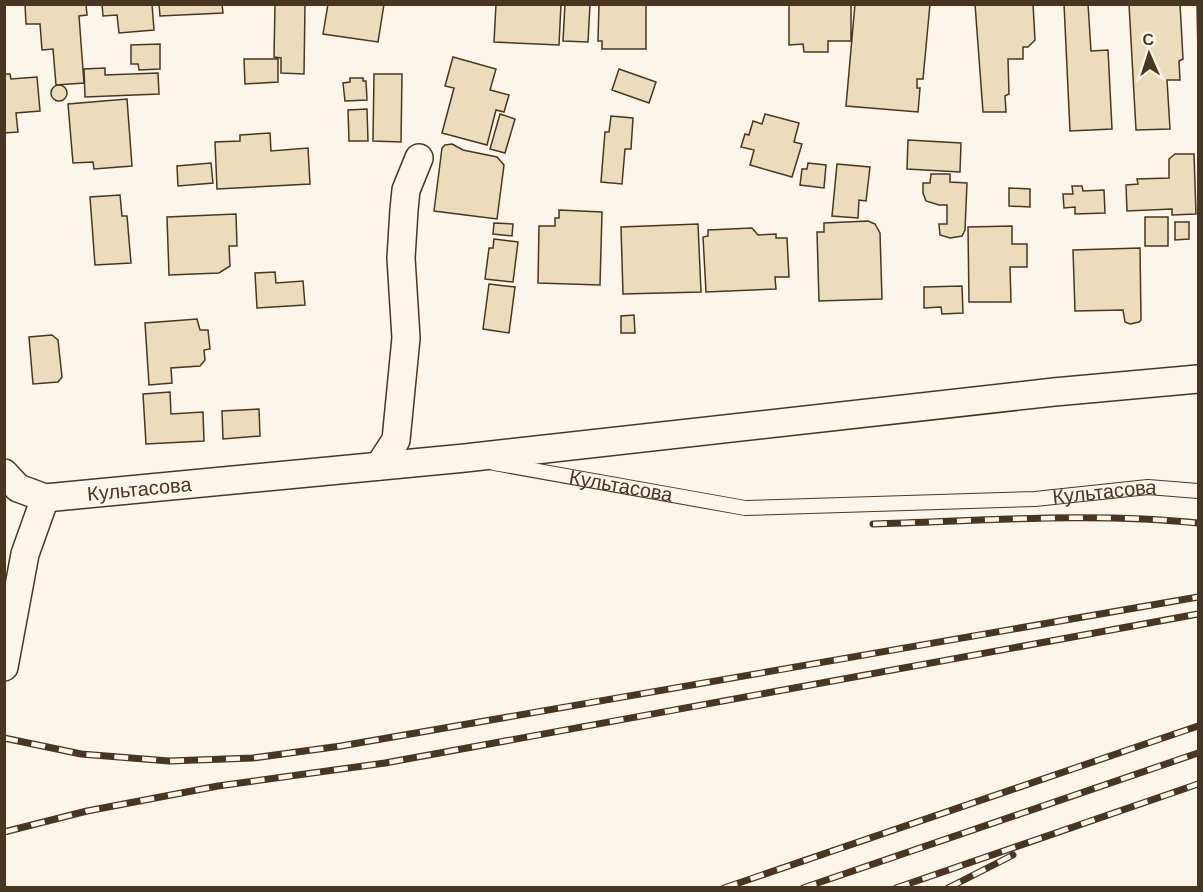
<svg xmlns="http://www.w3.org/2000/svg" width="1203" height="892" font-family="'DM Sans',sans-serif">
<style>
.building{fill:#ecdcbc;stroke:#4a3520;stroke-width:1.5}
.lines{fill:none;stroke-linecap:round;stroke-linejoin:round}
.lane-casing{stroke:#4a3520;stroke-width:16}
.street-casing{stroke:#4a3520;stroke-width:30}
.lane{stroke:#fbf6e9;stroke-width:14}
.street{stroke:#fbf6e9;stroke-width:27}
.rail-casing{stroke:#4a3520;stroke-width:7}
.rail{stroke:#fbf6e9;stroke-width:4.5;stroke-dasharray:14;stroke-linecap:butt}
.labels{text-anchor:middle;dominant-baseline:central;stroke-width:4.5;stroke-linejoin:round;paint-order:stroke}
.street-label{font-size:20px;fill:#4a3520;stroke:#fbf6e9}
</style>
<rect width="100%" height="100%" fill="#fbf6e9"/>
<path class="building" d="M25,4H86L87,15L79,16L84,83L56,85L53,49L42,50L40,24H26Z
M102,4H152L154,30L119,33L117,15L103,16Z
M159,4H222L223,13L160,16Z
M275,4H305L304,74L281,73V58L274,57Z
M328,4H384L378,42L323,34Z
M496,4H561L559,45L494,42Z
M565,4H590L588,42L563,41Z
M599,4H646V49H602V41H598Z
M789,4H851V41H828V52H804L803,44L789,45Z
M855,4H930L923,79H917V88H920L918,112L846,106Z
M975,4H1033L1035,40L1028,47H1023V59H1008L1009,94L1005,96L1006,112H983Z
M1064,4H1088L1091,51L1108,50L1112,129L1070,131Z
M1129,4H1180L1183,59L1179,61L1180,80H1167L1170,129L1136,130Z
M1197,4H1198V58Z
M160,44V69L139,70L138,64H131V45Z
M453,57L496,69L490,90L509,95L504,112L496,110L487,145L442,133L454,88L445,86Z
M244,59H278V82L245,84Z
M105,68V75L158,73L159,94L85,97L84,69Z
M619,69L656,82L649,103L612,90Z
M4,74H10L11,79L37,77L40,111L16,113L18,132L4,133Z
M374,74H402L401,142L373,141Z
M350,78H363V81H366L367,100L345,101L343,83L350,82Z
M51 93a8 8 0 1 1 16 0a8 8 0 1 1-16 0Z
M127,99L132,166L94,169L93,162L73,163L68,104Z
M367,109L368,141H349L348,110Z
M500,114L515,119L505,153L490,149Z
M765,114L799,123L794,142L802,144L792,177L750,165L754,150L741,147L745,134L749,135L753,121L762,124Z
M611,116L633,118L631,149H625L622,184L601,182L605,132H609Z
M270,133L271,151L308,148L310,184L217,189L215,142L240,141V135Z
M908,140L961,143L960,172L907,169Z
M452,144L463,150L497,157L504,165L497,219L434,211L442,148L445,145Z
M1175,154H1194L1196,214L1172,215V209L1127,211L1126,185L1138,184L1137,179L1169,178V159Z
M211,163L213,183L178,186L177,166Z
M808,163L826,165L824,188L800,185L802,169H807Z
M837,164L870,167L866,201L859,200L858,218L832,216Z
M931,174H950V182L967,183L965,230L962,236L950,238L940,235L939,224H947V205H939L926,201L923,193V183H930Z
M1072,186H1082L1083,191L1104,190L1105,213L1075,214V207L1064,208L1063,194H1073Z
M1009,188L1030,189V207L1009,206Z
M120,195L122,216H127L131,263L95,265L90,197Z
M559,210L602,212L600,285L538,283L539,226H555V218H559Z
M236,214L237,246H229L230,266L219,273L169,275L167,217Z
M1145,217H1168V246H1145Z
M868,221L875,224L880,233L882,299L819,301L817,232H824V223Z
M1175,222H1189V239L1175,240Z
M494,223L513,224L512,236L493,234Z
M698,224L701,292L623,294L621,227Z
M1012,226V244H1027V267H1010L1011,302H969L968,227Z
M752,228L758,235L776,234V238H787L789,277H775L776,289L706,292L703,237L708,236V230Z
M494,239L518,242L513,282L485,279L489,248H493Z
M1140,248L1141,320L1139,322L1130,324L1125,322L1123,310L1075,311L1073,250Z
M275,272L276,283L303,281L305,305L257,308L255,273Z
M489,284L515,287L509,333L483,329Z
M962,286L963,313L942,314L941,307L924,308V287Z
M634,315L635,333H621V316Z
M197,319L200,330H208L210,349L204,350L205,360L200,366L171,368L172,383L149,385L145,323Z
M52,335L58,340L62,377L58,382L33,384L29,337Z
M170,392L171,414L203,412L204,441L146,444L143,394Z
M259,409L260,436L223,439L222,411Z"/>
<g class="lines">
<defs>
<g id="lane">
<path id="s1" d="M494,463L745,508L1035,499L1148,487L1198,491"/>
</g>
<g id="street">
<path d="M379,466L396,440L406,338L401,258L404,210L406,190L419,158"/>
<path id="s2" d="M4,473L18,488L45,498L465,458L1054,392L1198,379"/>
<path d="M4,667L25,554L45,498"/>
</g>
</defs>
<use href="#lane" class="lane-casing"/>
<use href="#street" class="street-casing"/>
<use href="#lane" class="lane"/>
<use href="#street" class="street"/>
<defs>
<path id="rail" d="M873,524C981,521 1091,512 1198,523
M4,738L81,754L169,761L253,758L341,746L1198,597
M4,832L87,811L218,786L385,763L1198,614
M724,888L1198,726
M803,888L1198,753
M896,888L1198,784
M948,888L1013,855"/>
</defs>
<use href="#rail" class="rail-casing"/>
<use href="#rail" class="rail"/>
</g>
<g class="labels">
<g class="street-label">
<text stroke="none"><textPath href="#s1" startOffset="129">Культасова</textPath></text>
<text stroke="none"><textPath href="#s2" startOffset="144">Культасова</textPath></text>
<text stroke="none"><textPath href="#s1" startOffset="615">Культасова</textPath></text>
</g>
</g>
<rect width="1203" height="892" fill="none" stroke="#4a3520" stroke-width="12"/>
<g transform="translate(1149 54) rotate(357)" stroke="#fbf6e9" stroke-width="4.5" paint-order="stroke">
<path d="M0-4.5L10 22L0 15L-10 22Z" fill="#4a3520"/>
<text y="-9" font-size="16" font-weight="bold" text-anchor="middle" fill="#4a3520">С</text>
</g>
</svg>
